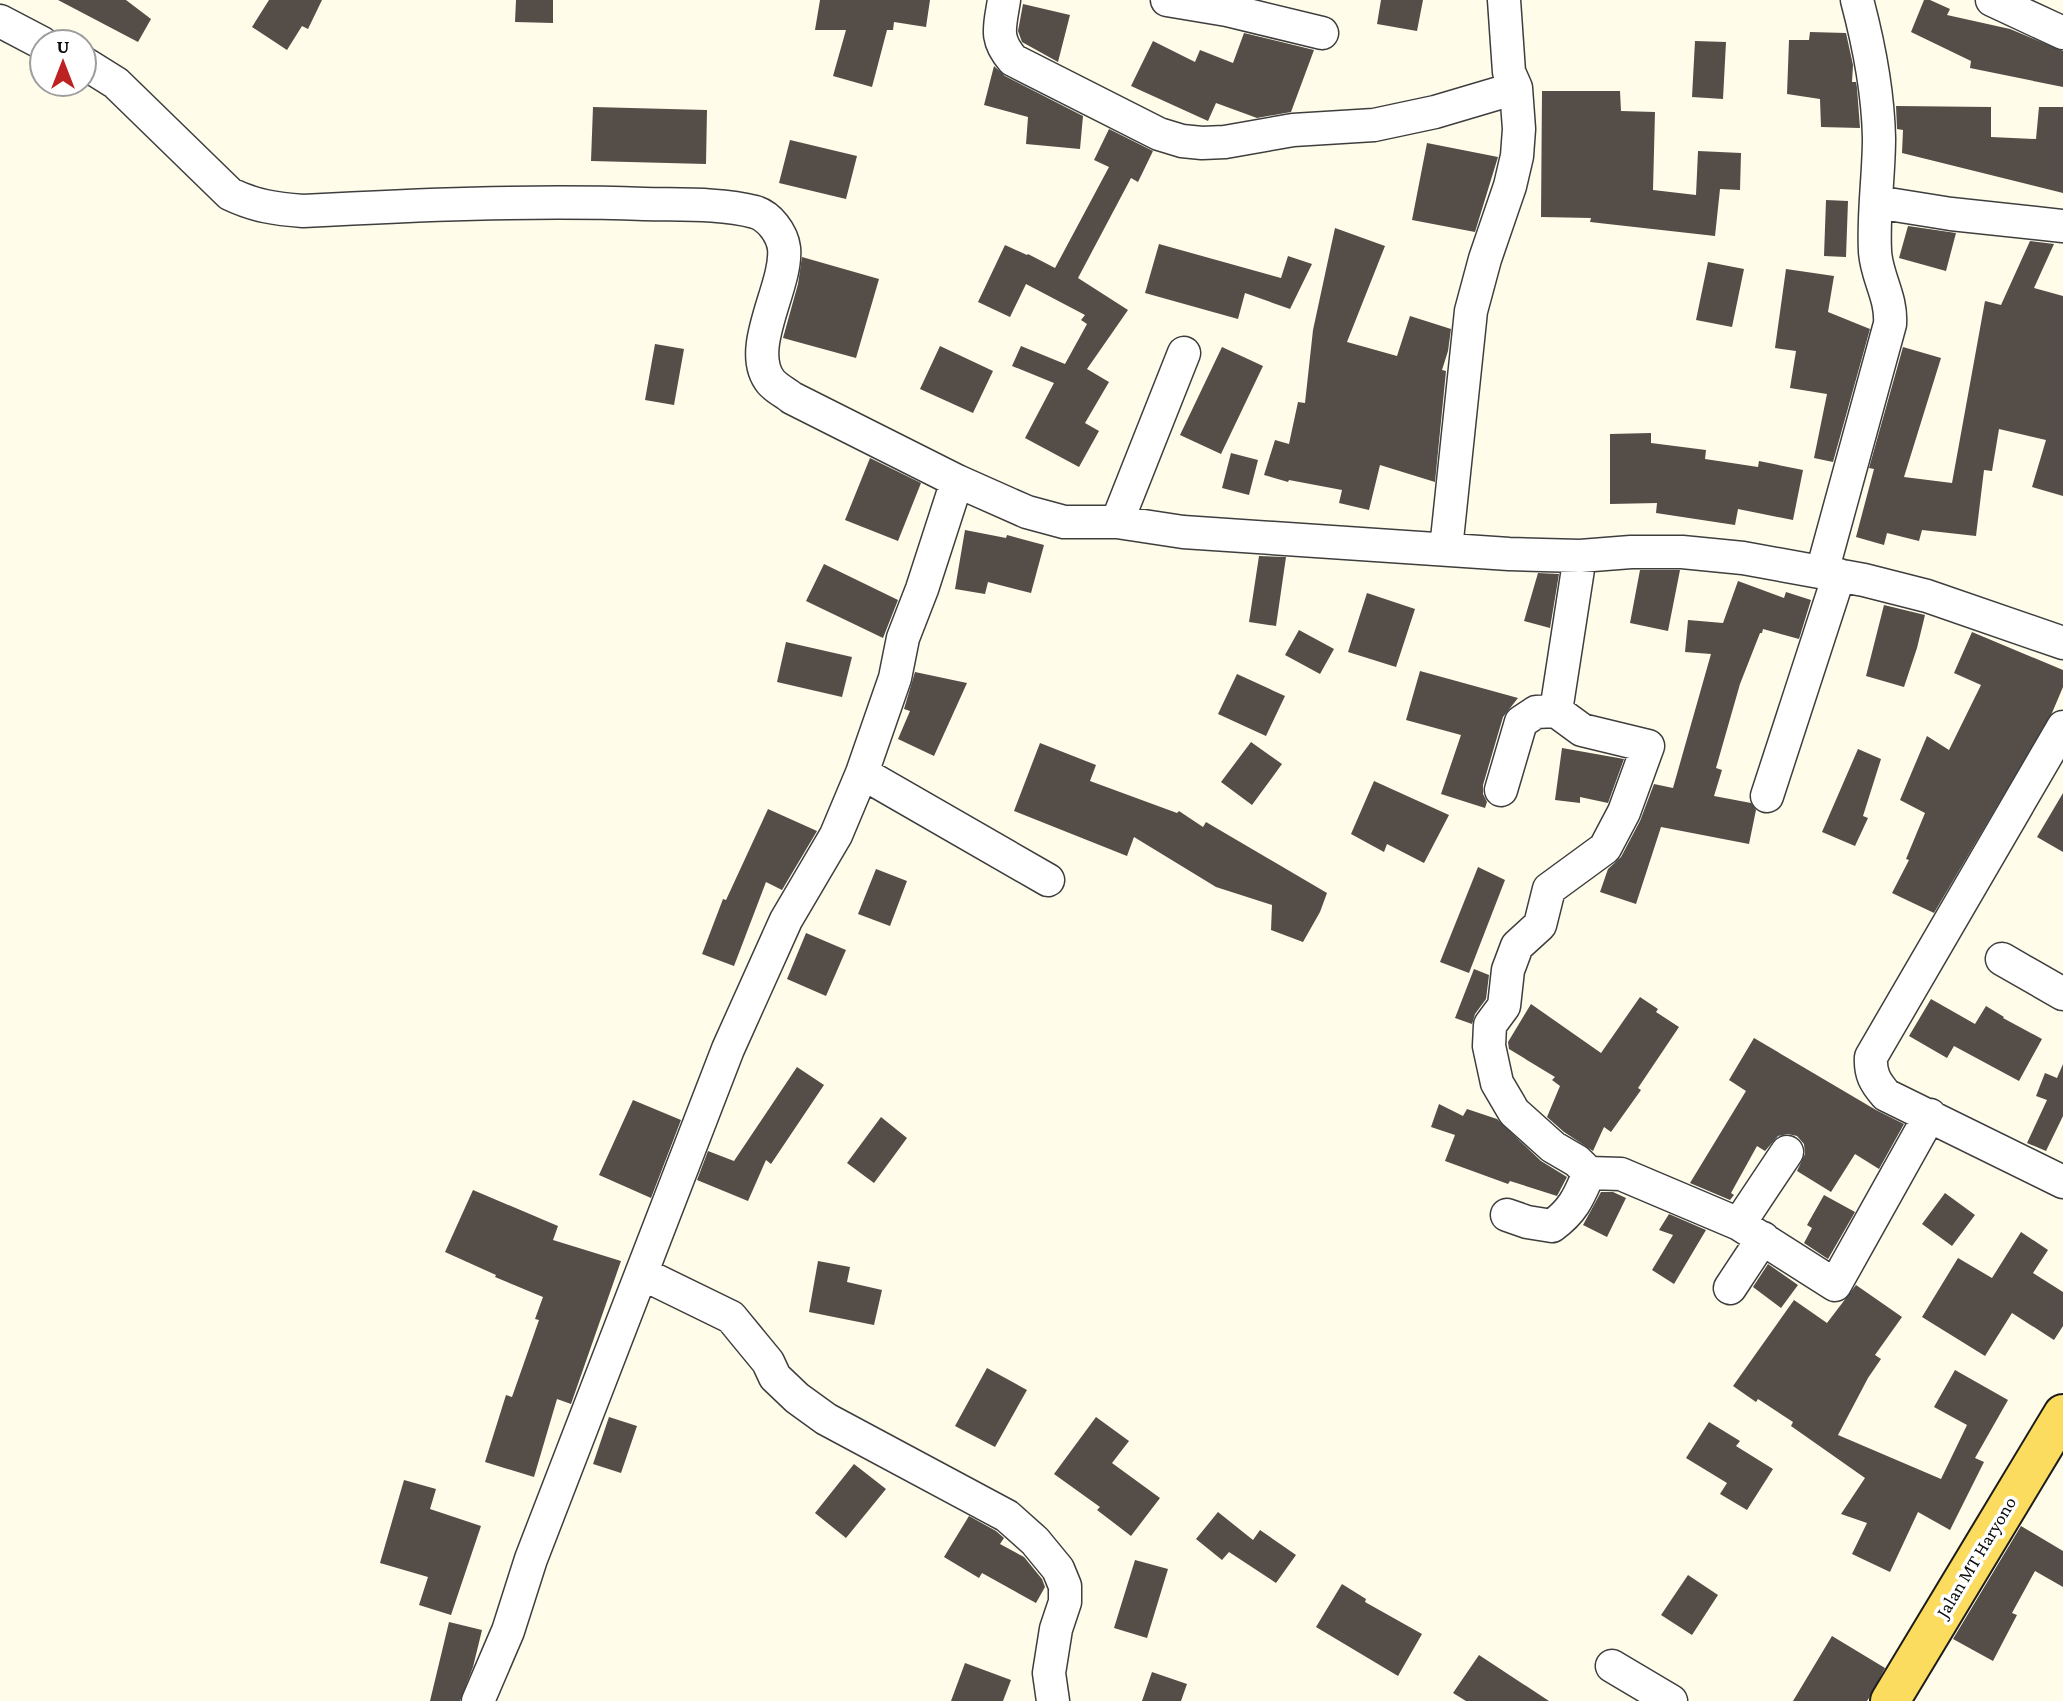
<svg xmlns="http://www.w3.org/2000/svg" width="2063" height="1701" font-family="'Crimson Pro',serif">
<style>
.building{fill:#544d48}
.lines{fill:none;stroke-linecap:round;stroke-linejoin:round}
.minor-casing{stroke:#3e3e3e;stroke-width:35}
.major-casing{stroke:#1c1c1c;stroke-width:42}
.minor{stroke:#fff;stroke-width:32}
.major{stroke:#fbdc5e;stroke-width:38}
.labels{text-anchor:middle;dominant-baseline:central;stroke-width:7;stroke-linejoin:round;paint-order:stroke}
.street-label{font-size:19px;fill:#0b0b0b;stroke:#fff}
</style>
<rect width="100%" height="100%" fill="#fffcea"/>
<path class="building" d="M58,0H126L151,19L138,42Z
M269,0H322L308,29L302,26L287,50L252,27Z
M516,0H553V23L515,22Z
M820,0H930L926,27L894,22L893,30H887L872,87L833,76L846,30H815Z
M1381,0H1423L1417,31L1377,24Z
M1924,0H1930L1950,9L1947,15L2010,29L2063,51V87L1970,68L1971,61L1911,32Z
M1023,4L1070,15L1058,62L1022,42L1018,31Z
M1810,32L1846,33L1853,65L1852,82H1856L1857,88L1860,128L1821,127L1820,99L1787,94L1789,40H1809Z
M1244,33L1314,50L1291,112L1257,118L1216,103L1208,121L1131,86L1153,41L1195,62L1200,50L1233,63Z
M1695,41L1726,42L1723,99L1692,97Z
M994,66L1005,76L1083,116L1080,149L1026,144L1028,117L984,105Z
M1542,91H1620L1621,111L1655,112L1653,190L1696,195L1698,151L1741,153L1740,190L1720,189L1715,236L1590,222L1591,218L1541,217Z
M1896,106L1991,107V137L2036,139L2039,107H2063V193L1902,153L1903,130L1897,129Z
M593,107L707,110L706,164L591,161Z
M1109,129L1153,151L1138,182L1131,178L1078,278L1128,310L1087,369L1109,382L1085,423L1099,431L1079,467L1025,438L1054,383L1012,366L1021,346L1065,364L1087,324L1081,320L1085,315L1026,284L1010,317L978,302L1005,245L1027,255L1028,254L1055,268L1109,167L1094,160Z
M790,140L857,156L846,199L779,183Z
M1427,143L1498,157L1475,232L1412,220Z
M1826,200L1848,201L1846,257L1824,256Z
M1908,226L1956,233L1946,271L1899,258Z
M1335,228L1385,246L1347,342L1397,356L1410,316L1451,329L1448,351L1442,370L1446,371L1435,482L1380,465L1369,510L1339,503L1342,490L1289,480L1288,482L1264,475L1275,440L1289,444L1298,402L1305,403L1313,330Z
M2030,241L2054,244L2034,288L2063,296V496L2032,487L2046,440L1999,429L1992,471L1984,470L1976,536L1922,530L1919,541L1887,533L1884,545L1856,537L1874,469L1869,468L1903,347L1941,358L1904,477L1952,483L1985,301L2001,305Z
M1159,244L1281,278L1288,256L1312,264L1290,309L1245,293L1238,319L1145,293Z
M802,257L879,279L856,358L783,338L798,284Z
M1708,262L1744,269L1732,327L1696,320Z
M1786,269L1834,276L1828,312L1870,329L1833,462L1814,458L1827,394L1790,388L1796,351L1775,348Z
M655,344L684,349L674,405L645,400Z
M940,346L993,371L973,413L920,389Z
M1222,347L1263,366L1221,454L1180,435Z
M1651,433V443L1706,450L1705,459L1758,467L1759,461L1803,470L1793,520L1738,509L1735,525L1656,513L1657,503L1610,504V434Z
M1231,453L1258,460L1249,495L1222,488Z
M870,458L921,483L898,541L845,520Z
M965,530L1006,538L1007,535L1044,545L1031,593L988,582L985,594L955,589Z
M1259,556L1286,557L1276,626L1249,622Z
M824,564L898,600L883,638L806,601Z
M1640,570H1680L1668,631L1630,623Z
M1538,573L1559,574L1550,628L1524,621Z
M1738,581L1784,598L1786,592L1811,600L1799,639L1763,629L1762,633H1760L1740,684L1716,768L1722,770L1714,796L1751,803L1756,810L1749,844L1661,827L1636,904L1600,892L1608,869L1621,857L1640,821L1654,784L1673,788L1711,654L1685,652L1688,620L1723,623Z
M1367,593L1415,609L1396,667L1348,652Z
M1884,605L1925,615L1917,648L1904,687L1866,676Z
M1299,630L1334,649L1320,674L1285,655Z
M1972,632L2063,670V687L2052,713L1934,913L1892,893L1909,860L1906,859L1925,813L1900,800L1927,736L1949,750L1981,685L1954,673Z
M786,642L852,657L842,697L777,682Z
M1420,671L1518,698L1503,717L1483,785V794L1487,802L1485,808L1441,794L1461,735L1406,720Z
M915,672L967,683L934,756L898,739L910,711L904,709Z
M1237,674L1285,696L1266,736L1218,714Z
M1251,742L1282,764L1252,805L1221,782Z
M1040,743L1096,765L1090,781L1177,813L1179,811L1203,827L1206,822L1327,893L1320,912L1303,942L1271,930L1272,905L1216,887L1134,837L1127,856L1014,811Z
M1562,748L1624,759L1608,803L1580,797V803L1555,800Z
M1858,749L1881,759L1863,816L1868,818L1855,846L1822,832Z
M1374,781L1449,815L1424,863L1387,844L1384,852L1351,834Z
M2063,793V852L2037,837Z
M768,809L817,831L782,890L766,882L734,966L702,954L723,899L726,900Z
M1478,867L1505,880L1469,973L1440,962Z
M876,869L907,881L890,926L858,914Z
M806,933L846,950L826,996L787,979Z
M1474,969L1489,975L1486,999L1475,1014L1472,1024L1455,1018Z
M1640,997L1658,1009L1656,1012L1679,1027L1638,1088L1641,1090L1611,1132L1604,1127L1593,1151L1564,1132L1547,1117L1560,1086L1552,1080L1555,1077L1509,1049L1508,1042L1531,1004L1601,1053Z
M1931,999L1975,1024L1986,1006L2004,1017L2003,1018L2042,1039L2019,1081L1954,1046L1947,1058L1909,1036Z
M1754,1038L1876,1110L1904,1124L1879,1169L1855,1154L1831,1192L1797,1171L1805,1154L1804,1144L1797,1136L1788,1134L1778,1136L1765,1151L1757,1146L1731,1193L1734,1195L1730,1200L1690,1183L1746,1091L1729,1080Z
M2063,1064V1116L2046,1151L2027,1143L2047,1100L2036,1096L2045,1073L2057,1078Z
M797,1067L824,1085L771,1164L766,1160L748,1201L697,1180L708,1151L734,1161Z
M633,1100L681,1120L651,1198L599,1175Z
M1439,1104L1463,1116L1467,1109L1497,1119L1541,1161L1567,1177L1557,1196L1510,1181L1508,1184L1445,1161L1455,1135L1431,1127Z
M881,1117L907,1138L874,1183L847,1163Z
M473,1190L558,1226L553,1240L621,1261L571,1404L557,1399L534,1477L485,1462L506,1395L512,1397L539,1320L535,1319L543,1297L495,1277L496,1275L445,1252Z
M1601,1192H1613L1626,1198L1607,1237L1583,1225Z
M1945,1193L1975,1215L1952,1246L1922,1224Z
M1824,1195L1855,1212L1828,1259L1804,1243L1812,1228L1807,1225Z
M1669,1214L1706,1230L1674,1284L1652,1270L1673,1235L1659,1230Z
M2021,1232L2048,1250L2033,1273L2063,1292V1326L2054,1340L2012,1313L1985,1356L1922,1317L1958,1258L1992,1278Z
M818,1261L850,1267L847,1282L882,1290L874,1325L809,1312Z
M1768,1264L1798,1285L1781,1308L1753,1287Z
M1856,1285L1902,1317L1875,1355L1881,1359L1868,1378L1838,1435L1941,1479L1967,1425L1934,1407L1955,1370L2008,1400L1975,1458L1984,1462L1950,1530L1918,1512L1890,1572L1852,1554L1867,1523L1841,1514L1865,1478L1791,1426L1793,1422L1758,1399L1756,1402L1733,1386L1794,1300L1827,1323Z
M987,1368L1027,1390L995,1447L955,1426Z
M609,1417L637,1426L621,1473L593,1464Z
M1096,1417L1129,1441L1112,1463L1160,1498L1131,1536L1097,1510L1100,1507L1054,1474Z
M1709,1422L1740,1441L1736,1446L1773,1469L1747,1510L1720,1494L1727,1483L1686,1458Z
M854,1464L886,1489L846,1538L815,1513Z
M404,1480L436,1489L430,1509L481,1526L451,1615L419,1605L428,1577L380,1563Z
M1218,1512L1253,1540L1260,1530L1296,1555L1276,1583L1229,1552L1222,1560L1196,1539Z
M969,1516L996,1531L1004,1538L1000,1544L1024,1557L1042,1579L1045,1587L1036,1603L982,1573L979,1578L944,1557Z
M2021,1526L2063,1551V1587L2035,1571L2012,1613L2017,1615L1993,1661L1953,1639Z
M1135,1560L1168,1569L1147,1638L1114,1628Z
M1688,1575L1718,1595L1692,1635L1661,1615Z
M1342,1584L1366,1599L1365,1602L1422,1634L1398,1676L1316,1627Z
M449,1622L482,1630L473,1667L460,1701H430Z
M1832,1636L1885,1668L1869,1698L1867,1701H1793Z
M1479,1655L1549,1701H1466L1453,1693Z
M965,1663L1011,1680L1003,1701H951Z
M1152,1672L1187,1684L1181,1701H1142Z"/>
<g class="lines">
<defs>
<path id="minor" d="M1004,0C1000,27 994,38 1013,60L1159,134L1182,141L1202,143L1225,142L1293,130L1374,125L1435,112L1516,88
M1167,0L1227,10L1322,33
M1992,0L2063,33
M0,21L42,43
M84,63L116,83L230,194C255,206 276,209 303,211C416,205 530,200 644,204C679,205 720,203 755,212C769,216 782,233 784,248C788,286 744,349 771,382C776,388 786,393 792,398L957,481L1027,512L1064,522H1117L1183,532L1509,554L1580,556L1631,552H1682L1743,558L1864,580L1927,596L2063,643
M1876,202L1951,214L2063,226
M1117,522L1184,353
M1446,549L1471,311L1485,259L1510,186L1517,156L1519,129L1516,88L1509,72L1504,0
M1822,572L1890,324C1892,297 1876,276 1875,251C1873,213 1879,175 1879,138C1878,91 1869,45 1857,0
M2063,727L1871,1057C1870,1074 1875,1082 1886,1095L2063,1182
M862,773L1048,880
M1501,790L1521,722L1536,712L1556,711L1580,556
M1767,796L1839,575
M2002,959L2063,994
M1589,1173L1621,1174L1739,1224L1835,1285L1930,1115
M1507,1215L1527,1222L1552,1226C1574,1210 1579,1196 1589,1173L1577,1161L1553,1147L1514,1112L1497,1083L1489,1046L1490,1025L1504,1006L1508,970L1517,946L1540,925L1549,889L1605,848L1624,812L1648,746L1582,730L1556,711
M1739,1224L1787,1152
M643,1274L731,1317L768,1362L775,1377L797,1398L826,1419L1007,1516L1035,1541L1058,1569L1065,1586V1602L1056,1629L1049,1673L1053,1701
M1730,1288L1763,1238
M1612,1666L1671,1701
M478,1701L508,1631L531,1559L728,1049L786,920L836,835L862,773L895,678L903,638L922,589L957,481"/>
<path id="major" d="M1890,1701L2063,1414"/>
</defs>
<use href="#minor" class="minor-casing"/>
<use href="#major" class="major-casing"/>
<use href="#minor" class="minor"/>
<use href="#major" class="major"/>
</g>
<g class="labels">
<g class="street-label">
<text transform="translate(1976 1557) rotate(-59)">Jalan MT Haryono</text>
</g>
</g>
<g transform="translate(63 63)"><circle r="33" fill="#ffffff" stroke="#9d9d9d" stroke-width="2"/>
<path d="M0-5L12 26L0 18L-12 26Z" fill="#bc2222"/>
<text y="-10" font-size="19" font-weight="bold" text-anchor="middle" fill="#0b0b0b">U</text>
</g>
</svg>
